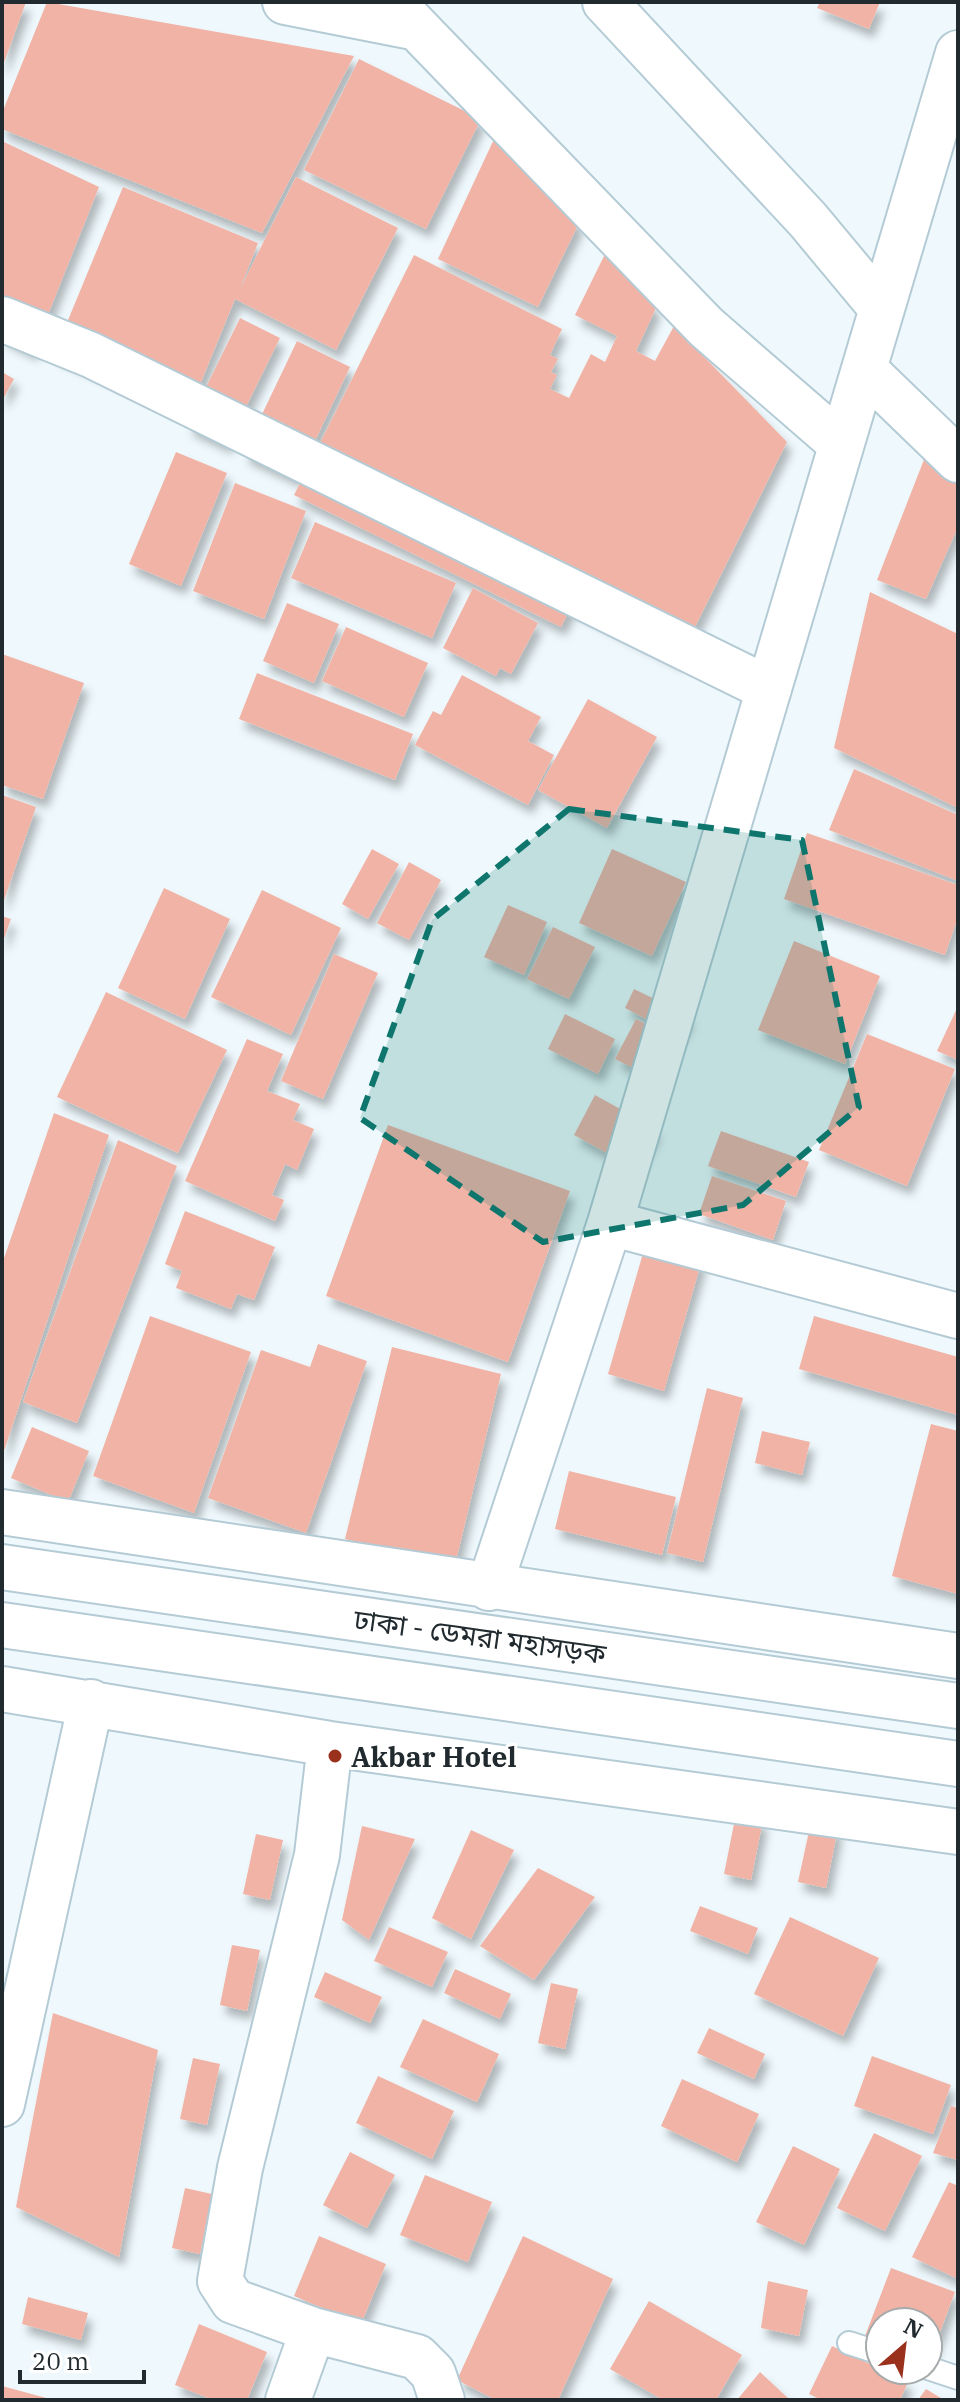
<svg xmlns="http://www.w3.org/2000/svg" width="960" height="2402" font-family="'IBM Plex Serif','Noto Sans Bengali',serif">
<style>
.building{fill:#f1b3a5;filter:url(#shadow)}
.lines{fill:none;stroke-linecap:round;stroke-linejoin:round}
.service-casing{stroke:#b4cbd5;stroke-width:26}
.minor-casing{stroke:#b4cbd5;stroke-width:48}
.primary-casing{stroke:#b4cbd5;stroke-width:48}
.service{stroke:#fff;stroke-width:22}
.minor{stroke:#fff;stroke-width:44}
.primary{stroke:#fff;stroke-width:44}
.marked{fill:#0f766e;fill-opacity:0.2;stroke:#0f766e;stroke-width:6;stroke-dasharray:16 10;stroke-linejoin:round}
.poi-dot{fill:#9a311c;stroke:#fff;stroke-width:3}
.labels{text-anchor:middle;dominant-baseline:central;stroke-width:6;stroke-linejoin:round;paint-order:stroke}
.street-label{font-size:28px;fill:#212a2e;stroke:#fff}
.poi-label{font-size:28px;font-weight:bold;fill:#212a2e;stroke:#fff;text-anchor:start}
</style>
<defs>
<filter id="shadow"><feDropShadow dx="5" dy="9" stdDeviation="4" flood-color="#0004"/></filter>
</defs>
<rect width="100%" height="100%" fill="#eff9fd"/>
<path class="building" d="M2,2H26L2,68Z
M47,2L354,56L262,233L2,129V113Z
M820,2H880L869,29L817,8Z
M359,59L481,119L426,229L304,170Z
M495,137L579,223L538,307L438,259Z
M2,141L99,187L33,352L2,337Z
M296,177L398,228L336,350L235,299L190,409L54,354L123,187L258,243L240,289Z
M605,254L656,308L636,351L655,361L674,326L787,442L678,661L571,607L561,627L294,495L414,255L562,329L550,355L558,359L551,372L557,375L550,389L569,398L591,354L605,362L617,336L575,315Z
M240,318L280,338L227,445L187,426Z
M297,341L350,367L297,479L243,454Z
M2,372L14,379L2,401Z
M176,452L227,473L181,586L129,564Z
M925,457L958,475V527L926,599L877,580Z
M235,483L306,511L264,619L193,591Z
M315,522L456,583L432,638L291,578Z
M473,588L538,623L511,674L500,668L496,676L443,648Z
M870,592L958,634V808L834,748Z
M287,603L339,624L314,683L263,661Z
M346,627L428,663L404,717L322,681Z
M2,654L84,683L43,799L2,785Z
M257,673L413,734L395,780L239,719Z
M462,675L541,717L528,741L554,755L528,805L415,745L433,711L441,715Z
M588,699L657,737L607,828L538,790Z
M854,769L958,815V881L829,830Z
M2,795L36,807L2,906Z
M807,833L958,885V917L945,955L784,899Z
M372,849L399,864L368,919L342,904Z
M612,849L686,882L652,956L579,923Z
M409,862L441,880L409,940L377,923Z
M164,888L230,919L185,1019L118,988Z
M262,890L341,928L291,1035L211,997Z
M508,905L547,922L524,975L484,957Z
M2,916L11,919L2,944Z
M553,927L595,947L569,999L527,979Z
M794,941L880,976L845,1064L758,1030Z
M334,954L378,973L323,1099L281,1081Z
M634,989L689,1016L678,1036L625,1008Z
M106,992L227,1050L178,1153L57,1097Z
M958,1006V1060L937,1051Z
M565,1014L615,1039L598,1074L548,1049Z
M636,1019L665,1034L645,1074L615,1059Z
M867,1034L955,1069L907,1186L819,1150Z
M247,1039L283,1054L267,1091L300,1104L293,1120L314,1129L297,1170L285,1164L272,1195L284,1200L275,1221L185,1181Z
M595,1095L656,1129L634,1168L574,1135Z
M54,1113L109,1135L3,1454L2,1264Z
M388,1125L570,1191L508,1362L326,1296Z
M721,1131L809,1162L796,1197L708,1166Z
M118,1140L177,1166L77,1423L23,1402Z
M712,1176L786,1201L773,1240L699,1214Z
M185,1211L275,1247L254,1300L237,1294L231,1309L176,1288L182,1271L165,1264Z
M646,1243L702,1260L664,1391L608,1374Z
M150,1316L251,1352L194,1513L93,1476Z
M814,1316L958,1357V1415L799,1369Z
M318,1344L367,1361L306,1533L208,1498L261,1350L310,1367Z
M392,1347L501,1374L455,1565L345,1539Z
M707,1388L743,1398L703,1562L667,1553Z
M931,1424L958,1431V1594L892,1576Z
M32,1427L89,1451L68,1502L11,1478Z
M762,1431L810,1442L802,1475L755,1463Z
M569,1471L676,1497L662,1555L555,1529Z
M736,1814L763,1820L751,1880L724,1874Z
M811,1822L838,1828L826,1888L798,1882Z
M362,1826L415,1839L369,1940L342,1920Z
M471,1830L514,1850L471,1939L432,1918Z
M256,1834L283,1840L270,1900L243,1894Z
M538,1868L595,1897L534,1980L480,1946Z
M700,1906L758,1928L748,1954L690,1931Z
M790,1917L879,1958L843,2036L754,1994Z
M389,1927L448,1952L432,1987L374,1961Z
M232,1945L260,1950L247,2011L220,2005Z
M455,1969L511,1994L500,2019L444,1993Z
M325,1972L382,1997L370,2023L314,1997Z
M551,1983L578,1989L565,2049L538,2043Z
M53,2013L158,2050L119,2257L16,2207Z
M423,2019L499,2054L477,2102L400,2067Z
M709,2028L765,2054L754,2079L697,2053Z
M872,2056L951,2085L933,2134L854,2106Z
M193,2058L220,2064L207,2125L180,2119Z
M378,2076L454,2111L432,2159L356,2123Z
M682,2079L759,2114L737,2162L661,2126Z
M951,2106L958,2108V2160L933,2153Z
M874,2133L922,2156L885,2231L837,2208Z
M793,2146L840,2169L804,2245L756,2222Z
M350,2152L395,2175L367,2228L323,2205Z
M425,2175L492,2202L468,2262L400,2235Z
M949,2182L958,2186V2279L912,2257Z
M185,2188L212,2194L200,2254L172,2248Z
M319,2236L386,2264L361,2324L294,2296Z
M523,2236L613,2279L558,2400H496L457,2380Z
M891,2268L955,2292L928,2364V2322H880V2342L865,2336Z
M768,2281L808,2290L799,2336L761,2328Z
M28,2297L88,2313L81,2340L22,2324Z
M649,2301L742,2355L716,2400H663L610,2369Z
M199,2324L267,2352L247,2400H213L175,2385Z
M832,2346L908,2382L900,2400H822L809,2394Z
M760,2372L790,2400H737Z
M2,2386L50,2399L49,2400H2Z
M926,2389L944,2400H918Z"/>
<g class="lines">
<defs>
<path id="service" d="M849,2343L880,2353
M928,2368L958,2378"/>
<path id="minor" d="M285,2L417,28
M392,2L706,327L841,444
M605,2L808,220L882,309
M2,319L91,355L769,689
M864,369L958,460
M610,1223L958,1316
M2,1512L958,1656
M489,1588L610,1223L958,53
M2,1689L330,1744L958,1832
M330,1744L317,1855L240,2168L220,2281L233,2301L313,2330L417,2357L433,2373L442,2400
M2,2104L91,1702
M288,2400L313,2330"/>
<path id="primary" d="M2,1567L958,1706
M2,1625L958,1764"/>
</defs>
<use href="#service" class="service-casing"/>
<use href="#minor" class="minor-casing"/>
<use href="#primary" class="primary-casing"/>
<use href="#service" class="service"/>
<use href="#minor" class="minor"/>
<use href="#primary" class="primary"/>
</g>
<path class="marked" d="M569,809L802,840L859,1107L743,1205L543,1242L360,1118L432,920Z"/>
<circle class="poi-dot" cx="335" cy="1756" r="8"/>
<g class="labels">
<g class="street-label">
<text transform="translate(480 1636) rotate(8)">ঢাকা - ডেমরা মহাসড়ক</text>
</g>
<g class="poi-label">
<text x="351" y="1756">Akbar Hotel</text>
</g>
</g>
<rect width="960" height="2402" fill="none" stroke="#212a2e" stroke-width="8"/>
<g transform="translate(904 2346) rotate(28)"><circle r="38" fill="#ffffff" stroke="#a6aaab" stroke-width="2"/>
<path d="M0-6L14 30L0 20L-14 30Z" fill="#9a311c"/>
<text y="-12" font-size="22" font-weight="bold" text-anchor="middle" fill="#212a2e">N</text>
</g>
<path d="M20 2370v12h124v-12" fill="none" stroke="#212a2e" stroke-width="4"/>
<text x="32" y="2370" font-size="24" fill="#212a2e" stroke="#ffffff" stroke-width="6" paint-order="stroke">20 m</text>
</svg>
